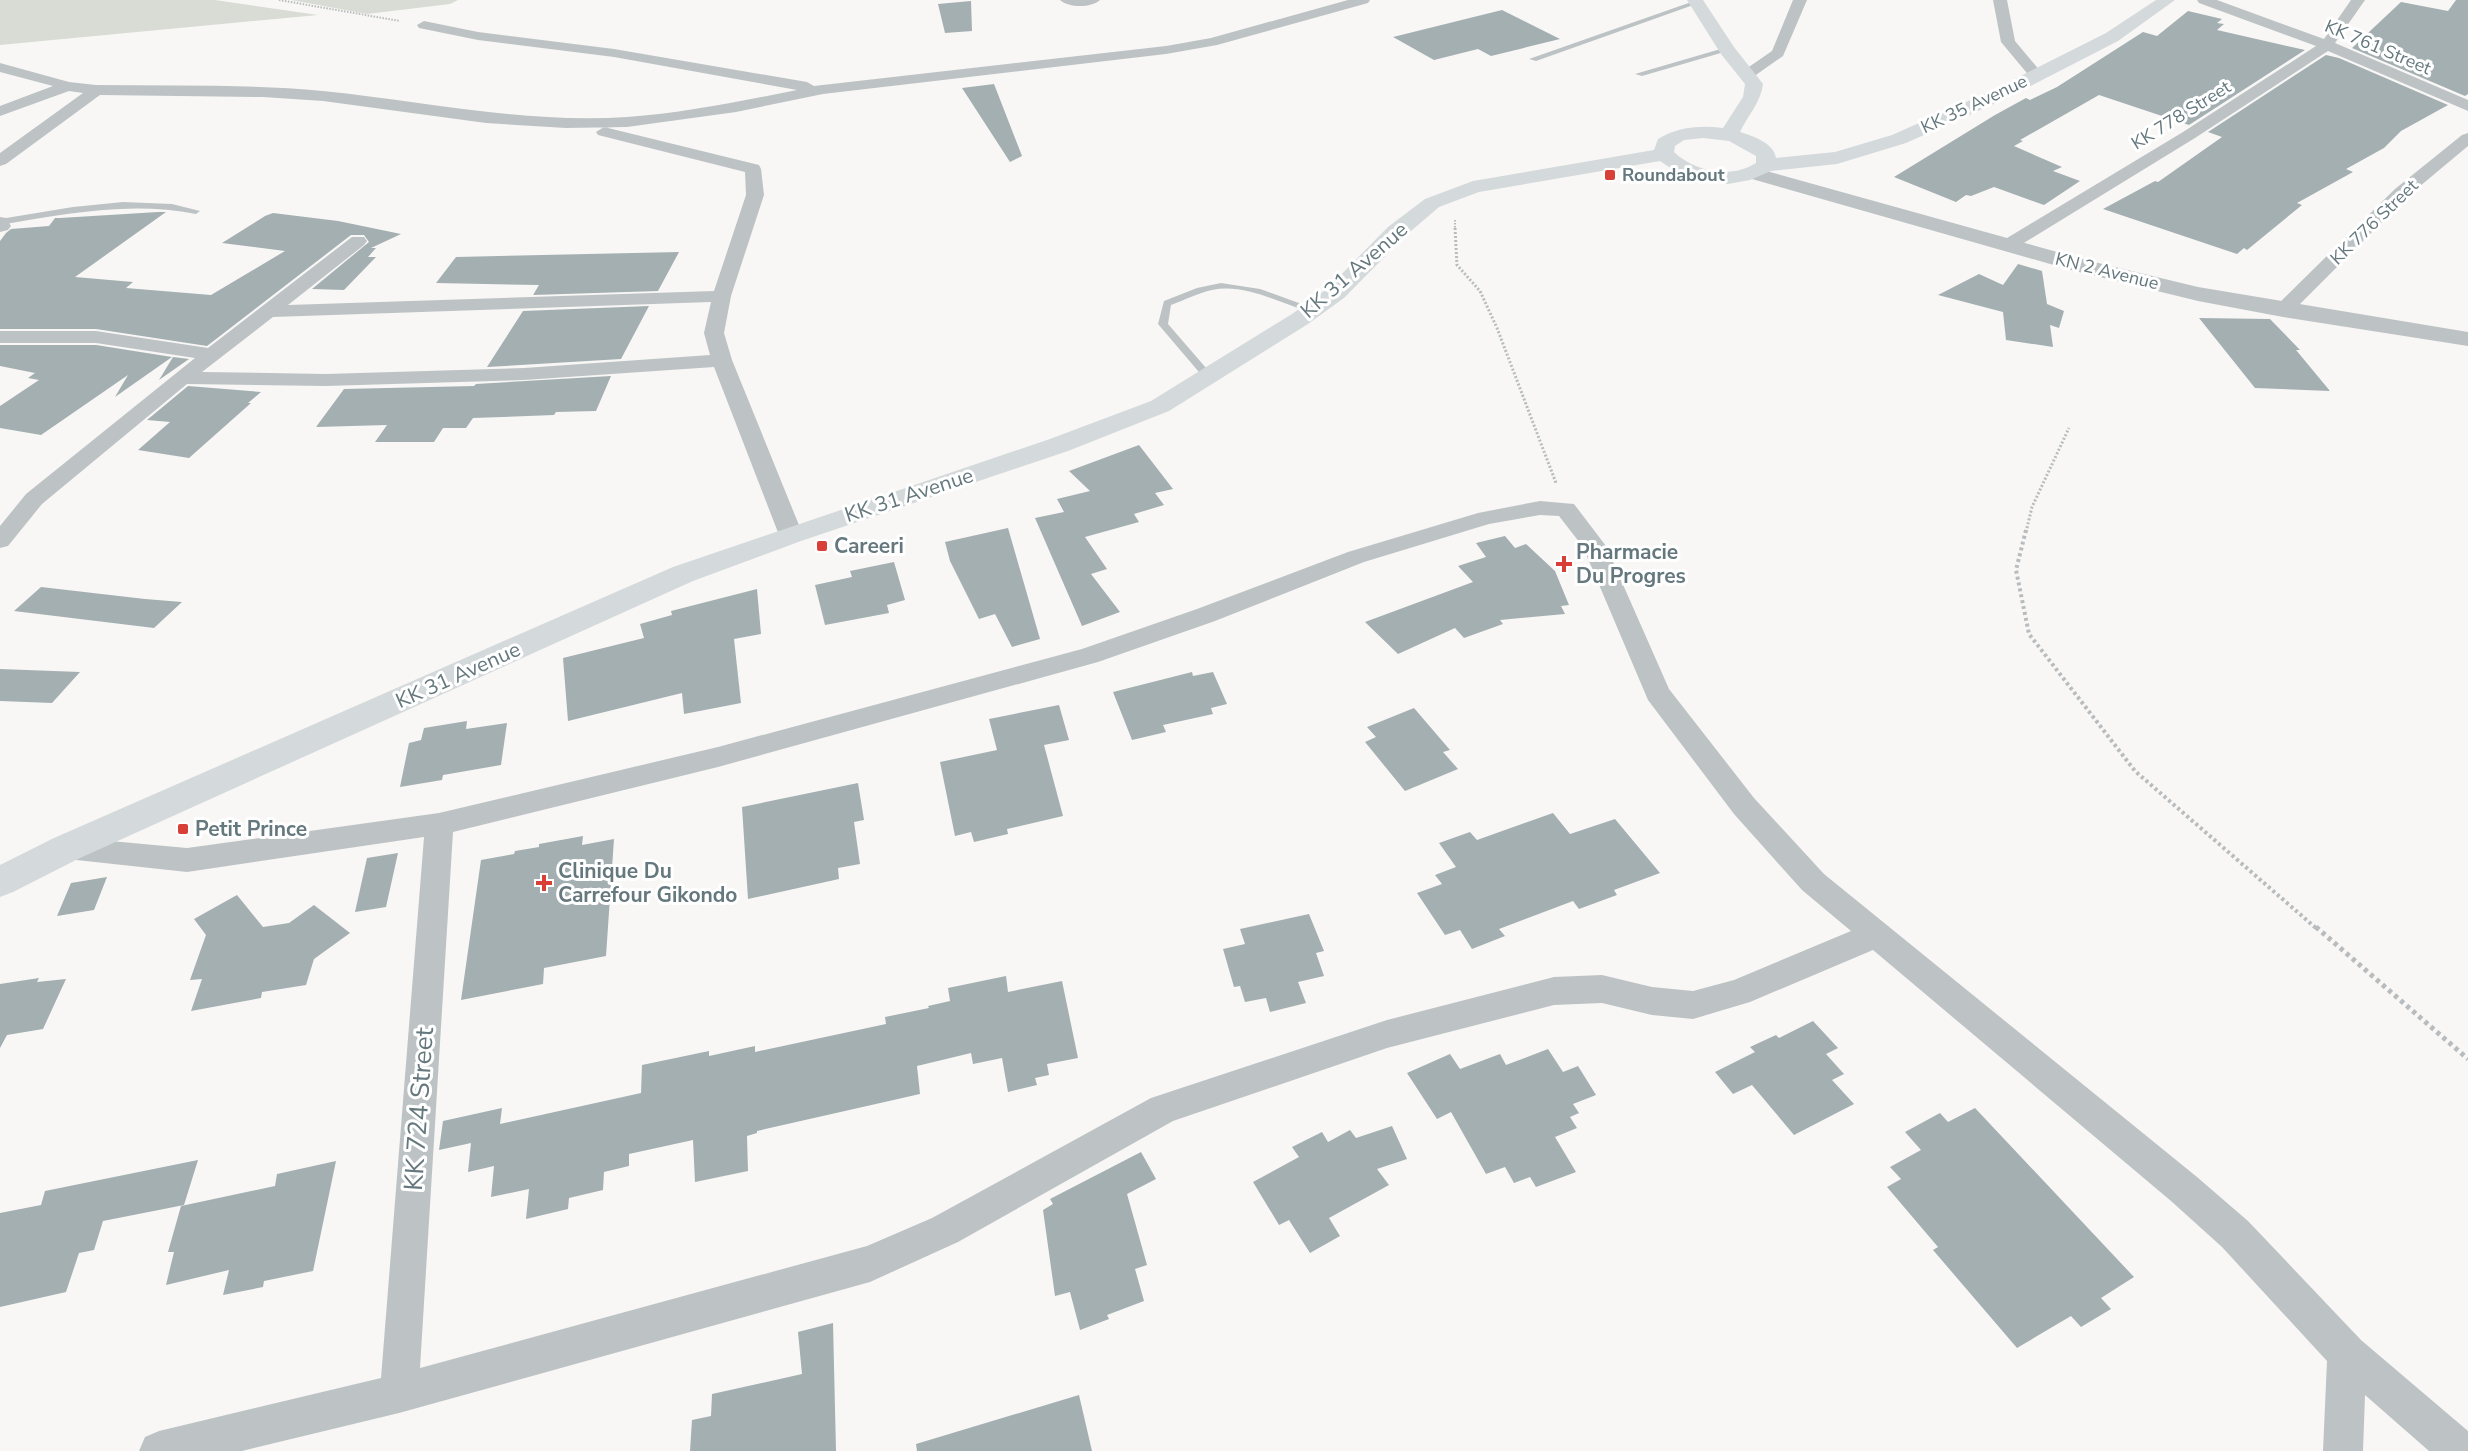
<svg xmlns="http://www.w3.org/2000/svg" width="2468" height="1451" font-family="'Nunito Sans',sans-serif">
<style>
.green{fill:#d9dcd5}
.building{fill:#a4afb2}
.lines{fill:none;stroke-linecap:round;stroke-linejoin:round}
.path-far3{stroke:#b8bcbe;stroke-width:2;stroke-dasharray:1.5 1.5;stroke-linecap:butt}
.path-far2{stroke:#b8bcbe;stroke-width:3;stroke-dasharray:2 2;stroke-linecap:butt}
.path-far1{stroke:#b8bcbe;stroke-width:4;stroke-dasharray:3 3;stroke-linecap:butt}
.path{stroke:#b8bcbe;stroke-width:5;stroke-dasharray:4 4;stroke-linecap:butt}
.service{fill:#bdc3c5;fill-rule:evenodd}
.minor{fill:#bdc3c5;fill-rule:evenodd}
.tertiary{fill:#bdc3c5;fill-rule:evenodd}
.secondary{fill:#d4d9db;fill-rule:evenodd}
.poi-dot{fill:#d73f37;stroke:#fff;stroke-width:2}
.labels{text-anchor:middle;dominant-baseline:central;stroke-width:6;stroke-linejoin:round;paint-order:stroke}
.far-street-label{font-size:18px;fill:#65787e;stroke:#fff}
.far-poi-label{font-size:18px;font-weight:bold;fill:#65787e;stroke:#fff;text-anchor:start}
.street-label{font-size:21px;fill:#65787e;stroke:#fff}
.poi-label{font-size:21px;font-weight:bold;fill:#65787e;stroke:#fff;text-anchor:start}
.near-street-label{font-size:26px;fill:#65787e;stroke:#fff}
</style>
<rect width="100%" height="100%" fill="#f8f7f5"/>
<path class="green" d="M0,0H215L318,15L0,45Z
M291,0H458L450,4L367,14Z"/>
<path class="building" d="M2456,0H2468V94L2465,96L2352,48L2401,2L2448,11Z
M971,1L972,31L945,33L938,4Z
M1502,10L1560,39L1491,56L1478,49L1434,60L1393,37Z
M2188,11L2222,19L2217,23L2224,24L2217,30L2305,50L2189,125L2099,95L2020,140L2023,141L2014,146L2062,167L2053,171L2080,181L2044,205L1994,187L1971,196L1966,195L1956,202L1894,177L1995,115L2026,98L2030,100L2057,87L2143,32L2157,36Z
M2326,55L2339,58L2448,105L2401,131L2384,148L2346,169L2353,172L2297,203L2302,205L2247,250L2244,248L2237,254L2103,209L2155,181L2158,182L2222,137L2208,132Z
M994,84L1022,156L1010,162L962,88Z
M158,212H166L75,277L133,282L126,288L211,295L285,251L222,243L265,216L273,213L338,221L401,234L371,248H376L368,257H376L344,290L312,289L369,242L364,235H351L207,346L96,329H0V241L6,233L11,229L49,226L55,218H60Z
M679,252L658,291L533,295L539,285L436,283L456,257Z
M2018,264L2042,271L2047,304L2064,311L2059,328L2050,325L2053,347L2006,340L2003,312L1938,295L1979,274L2003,285Z
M649,306L621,359L487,367L523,311Z
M2199,318L2270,319L2300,350H2296L2330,391L2255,388Z
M0,345H96L172,357L115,397L128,375L41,435L0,428V406L39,380L28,378L35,373L0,366Z
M173,357L189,359L159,380Z
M611,376L596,411L556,412L554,415L473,418L466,428H443L434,442H375L387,425L316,427L344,389L474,386L476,384Z
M188,386L261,392L248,403H251L189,458L138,450L170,422L147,420Z
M1139,445L1173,489L1155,493L1164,505L1134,514L1139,522L1085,537L1107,569L1091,574L1120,612L1082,626L1035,518L1064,512L1057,499L1090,491L1069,471Z
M1008,528L1040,639L1012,647L995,614L979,619L950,561L945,542Z
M1505,536L1515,548L1526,544L1555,571L1569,605L1561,606L1565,614L1500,620L1503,624L1464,638L1455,628L1398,654L1365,622L1473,582L1458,566L1486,557L1476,543Z
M894,562L905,600L887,605L889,613L825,625L815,585L852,577L850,571Z
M41,587L145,599L182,602L154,628L14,611Z
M757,589L761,634L734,639L741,703L684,714L682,693L568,721L563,658L644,638L640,624L672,615L671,611Z
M0,669L80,672L52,703L0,701Z
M1192,672L1193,676L1213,672L1227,704L1211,708L1213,714L1163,725L1166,732L1132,740L1113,692Z
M1059,705L1069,740L1044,745L1063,816L1007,829L1008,834L974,842L971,832L955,836L940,762L997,750L989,719Z
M1414,708L1450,750L1443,752L1458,769L1405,791L1365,742L1376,737L1367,727Z
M467,721L466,729L507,723L501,765L443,775L442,780L400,787L409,743L421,740L424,728Z
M858,783L864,820L854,822L860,864L838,868L839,879L748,899L742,807Z
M1553,813L1570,834L1615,819L1660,873L1614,890L1617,895L1579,909L1573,901L1499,929L1505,936L1472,949L1460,930L1445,935L1417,893L1442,884L1435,875L1456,867L1439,843L1470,832L1477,840Z
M583,836L582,845L614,839L606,956L544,968L543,984L461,1000L481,860L514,854L515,851L539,847V844Z
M398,853L386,907L355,912L367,858Z
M107,877L94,910L57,916L71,883Z
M237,895L263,927L289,923L314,905L350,933L314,959L306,985L262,992L261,998L191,1011L202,979L190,980L206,935L194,919Z
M1309,914L1324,951L1316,953L1324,976L1298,982L1306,1003L1270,1012L1266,998L1245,1002L1240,986L1234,987L1223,949L1245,944L1240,929Z
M1006,976L1008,992L1062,981L1078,1058L1047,1064L1049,1075L1035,1078L1037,1085L1008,1092L1002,1058L973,1064L971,1053L917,1066L920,1094L757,1131V1133L747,1136L748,1171L695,1182L693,1140L629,1154V1166L604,1172L603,1190L569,1198L568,1209L526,1219L529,1189L491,1197L494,1166L468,1172L471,1143L439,1150L443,1121L502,1108L500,1124L641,1093L642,1065L709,1051V1056L755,1046V1052L886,1024L885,1017L929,1008L928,1006L950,1001L948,988Z
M39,978L37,982L66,979L43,1029L7,1035L0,1048V984Z
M1813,1021L1838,1048L1826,1054L1844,1074L1832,1080L1854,1104L1794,1135L1752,1085L1733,1094L1715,1072L1755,1052L1750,1047L1776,1035L1779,1038Z
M1548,1049L1563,1072L1578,1066L1596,1095L1573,1104L1579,1113L1570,1117L1577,1128L1555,1137L1576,1172L1536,1187L1530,1177L1514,1183L1505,1167L1486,1174L1451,1112L1437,1119L1407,1073L1450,1054L1460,1069L1500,1054L1506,1065Z
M1975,1108L2134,1277L2101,1298L2111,1309L2081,1327L2071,1316L2017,1348L1933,1250L1938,1247L1887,1187L1901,1179L1890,1167L1921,1150L1905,1132L1940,1113L1948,1122Z
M1392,1126L1407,1159L1377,1169L1389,1185L1329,1218L1340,1236L1310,1253L1289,1220L1279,1225L1253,1182L1299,1157L1292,1147L1322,1132L1328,1142L1350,1130L1356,1138Z
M1141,1152L1156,1179L1127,1194L1147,1265L1135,1269L1144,1301L1107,1315L1109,1319L1080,1330L1070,1292L1055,1296L1043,1210L1053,1204L1050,1199Z
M198,1160L184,1205L103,1221L94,1250L79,1253L66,1292L0,1307V1213L41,1205L45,1191Z
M336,1161L313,1271L264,1281L263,1287L223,1295L229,1270L166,1285L174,1252H168L181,1206L275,1186L277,1174Z
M833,1323L836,1451H690L692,1420L711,1416L712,1394L802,1374L798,1332Z
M1079,1395L1092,1451H917L916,1444Z"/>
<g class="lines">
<path class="path-far3" d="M279,0L400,21
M1455,220V230"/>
<path class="path-far2" d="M1455,228L1457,265L1480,291L1497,328L1556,483
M2026,532L2032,507L2069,428"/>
<path class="path-far1" d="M2026,530L2016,570L2029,634L2135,771L2317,929"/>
<path class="path" d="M2316,927L2468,1059"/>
<path class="service" d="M1697,0L1699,3L1536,61L1529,59Z
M1724,48L1731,50L1642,76L1635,74Z
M123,202L172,204L200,211L196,214C130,201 66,214 0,225V219L73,207Z
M1221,283L1260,289L1318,310L1313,313C1281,304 1246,283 1212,290C1198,293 1185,300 1171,305L1168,324L1213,376L1208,379L1204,378L1158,324L1164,301L1197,288Z"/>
<path class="minor" d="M1060,0H1100C1091,8 1069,8 1060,0Z
M1348,0H1370L1368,3L1217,45L1166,54L823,94L736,112L627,127L566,128L486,123L323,101L263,97L100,95L6,164L0,166V153L83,93L69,91L0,116V106L53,86L0,72V63L69,82L96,85C172,86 248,84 323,91C424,101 524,124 627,117C684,113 741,101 797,90L614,57L478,40L419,28L417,25L424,21L478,32L614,49L807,82L814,86L1166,46L1211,38Z
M1793,0H1807L1783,56L1753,77H1743L1741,74L1743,71L1772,51Z
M1993,0H2007L2015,41L2041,72L2043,75L2041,78H2031L2001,42Z
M2197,0H2217L2324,39L2351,0H2365L2335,43L2468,100V111L2328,51L2195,138L2014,249H2002L1999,245L2002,241L2183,132L2316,46L2199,3Z
M604,127L759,165L761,169L764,195L731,296L724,333L732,360L803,535L799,540L791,542L783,540L779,535L714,367L524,380L326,386L187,384L42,504L8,546L0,548V526L26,494L195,358L96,343H0V331H96L208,348L352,237H364L367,241L364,245L288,305L714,291L746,195L745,172L598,135L596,132ZM711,302L704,333L710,355L524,368L326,374L202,372L273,317Z
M2468,133V146L2407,197L2290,314H2276L2273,310L2276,306L2395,189L2462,135Z
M0,217L6,218L11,226L8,230L0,232Z
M1540,501L1574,504L1606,546L1669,689L1754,798L1824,874L2197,1177L2248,1221L2361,1340L2468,1431V1451H2429L2365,1395L2363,1451H2323L2327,1361L2222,1247L2171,1201L1873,950L1750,1002L1693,1019L1652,1015L1602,1003L1554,1005L1387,1048L1173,1121L958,1242L870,1282L399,1413L242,1451H139L145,1437L159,1431L381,1378L424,837L187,872L67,859L57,856L52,848L57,840L67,837L187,848L439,813L718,747L1082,649L1197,609L1348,552L1478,513ZM1540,515L1559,516L1583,547L1648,700L1734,814L1802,890L1851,931L1734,980L1693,991L1652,987L1602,975L1554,977L1387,1020L1151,1098L932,1218L867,1246L420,1368L453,832L718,767L1098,662L1215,621L1364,562L1489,524Z"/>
<path class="tertiary" d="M1752,167L2086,260L2198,287L2468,332V346L2283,317L2198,301L2071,270L1745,177L1742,173L1745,169Z"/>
<path class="secondary" d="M1687,0H1703L1734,47L1763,84C1761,102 1748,115 1740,132C1753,136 1774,143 1776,158L1835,152L1892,135L1993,90L2106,33L2156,0H2175L2118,41L2007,98L1906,143L1837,164L1771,171L1750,180L1728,184L1692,178L1678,173L1660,161L1479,192L1439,207L1404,237L1344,298L1308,324L1169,411L1068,451L801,541L693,581L80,858L13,892L0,897V865L54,838L673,567L1050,439L1151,401L1292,314L1328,288L1388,227L1425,199L1473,181L1654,150L1658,139C1678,127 1699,125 1723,128L1743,97L1745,84L1721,54ZM1703,138L1729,141L1756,156V163C1731,179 1695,172 1674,152L1675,146L1684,140Z"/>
</g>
<g class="poi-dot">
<rect x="1604" y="169" width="12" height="12" rx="3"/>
<rect x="816" y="540" width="12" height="12" rx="3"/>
<path d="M1561 555h6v6h6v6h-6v6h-6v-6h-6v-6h6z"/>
<rect x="177" y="823" width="12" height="12" rx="3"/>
<path d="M541 874h6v6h6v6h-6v6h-6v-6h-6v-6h6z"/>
</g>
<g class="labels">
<g class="far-street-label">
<text transform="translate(2378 47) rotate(23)">KK 761 Street</text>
<text transform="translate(1974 104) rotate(-25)">KK 35 Avenue</text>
<text transform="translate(2181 115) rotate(-32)">KK 778 Street</text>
<text transform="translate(2374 222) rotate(-44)">KK 776 Street</text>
<text transform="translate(2107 271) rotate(14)">KN 2 Avenue</text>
</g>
<g class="far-poi-label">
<text x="1622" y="175">Roundabout</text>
</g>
<g class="street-label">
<text transform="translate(1354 270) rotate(-41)">KK 31 Avenue</text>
<text transform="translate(909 495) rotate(-18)">KK 31 Avenue</text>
<text transform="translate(458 675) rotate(-24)">KK 31 Avenue</text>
</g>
<g class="poi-label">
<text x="834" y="546">Careeri</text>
<text x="1576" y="552">Pharmacie<tspan x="1576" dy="24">Du Progres</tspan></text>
<text x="195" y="829">Petit Prince</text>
<text x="558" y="871">Clinique Du<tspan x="558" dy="24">Carrefour Gikondo</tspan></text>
</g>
<g class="near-street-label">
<text transform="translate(419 1109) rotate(-86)">KK 724 Street</text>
</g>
</g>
</svg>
